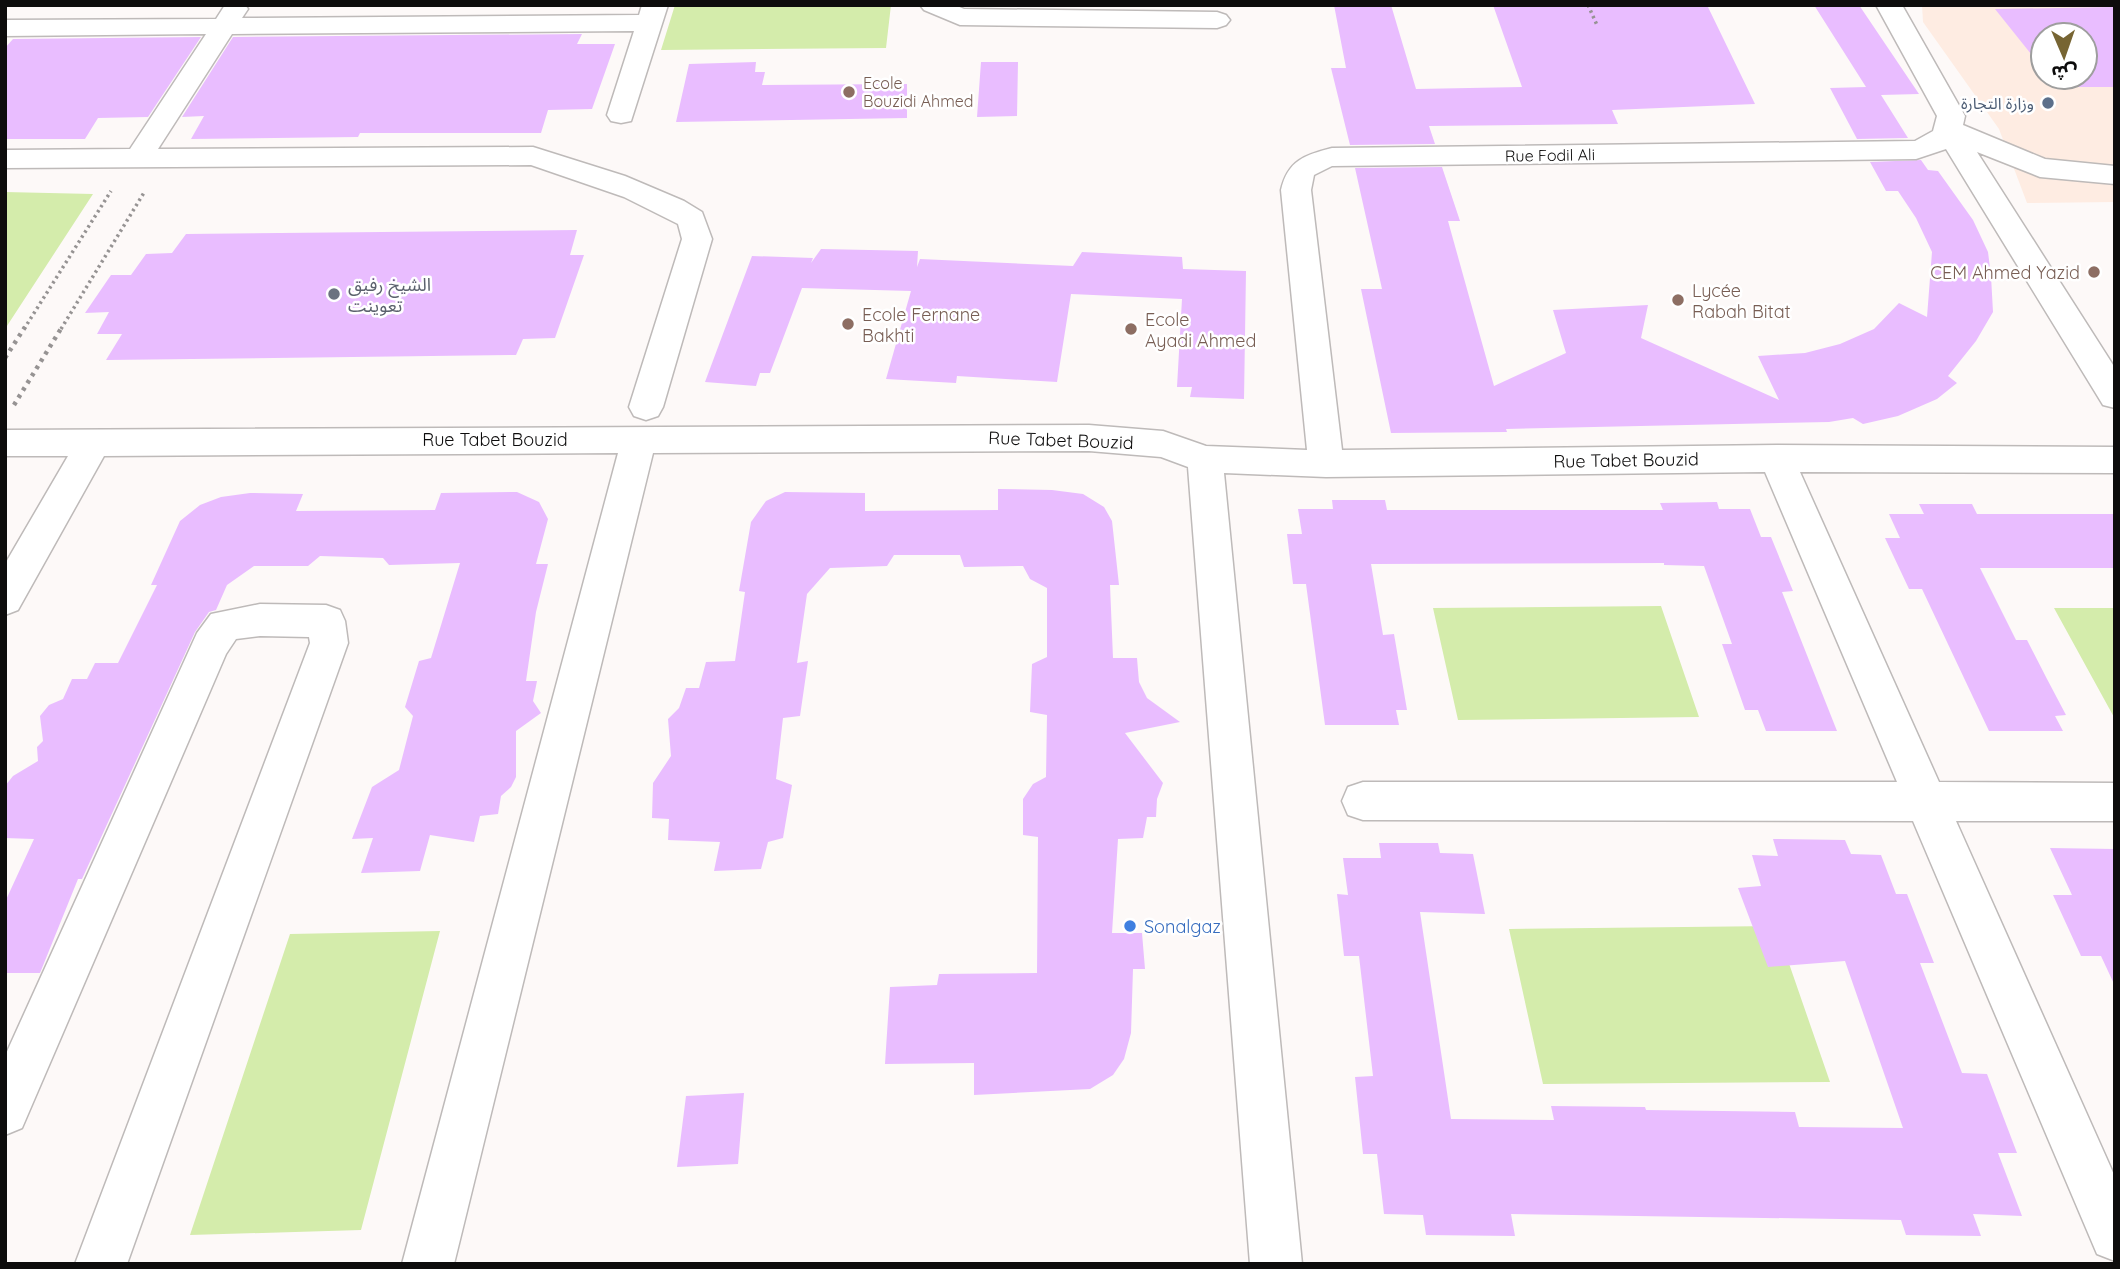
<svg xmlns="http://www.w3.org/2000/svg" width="2120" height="1269" font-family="Quicksand,'Noto Sans Arabic',sans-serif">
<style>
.commercial{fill:#feece2;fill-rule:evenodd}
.green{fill:#d4ecab}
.building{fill:#e9bdff}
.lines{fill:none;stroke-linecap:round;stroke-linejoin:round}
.minor-casing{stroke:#bebab9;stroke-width:3}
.path-far1{stroke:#969393;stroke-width:3.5;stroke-dasharray:2.5 3.5;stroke-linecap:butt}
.path{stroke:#969393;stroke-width:4.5;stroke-dasharray:3.5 5;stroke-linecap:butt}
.minor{fill:#fff;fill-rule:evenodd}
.education-dot{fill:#8d6e63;stroke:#fff;stroke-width:2.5}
.service-dot{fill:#5c6f8a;stroke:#fff;stroke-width:2.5}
.worship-dot{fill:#6b7280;stroke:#fff;stroke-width:2.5}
.shop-dot{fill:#3f7fe0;stroke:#fff;stroke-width:2.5}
.labels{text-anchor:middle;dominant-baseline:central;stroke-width:5;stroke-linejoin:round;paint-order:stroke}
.far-education-label{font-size:16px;fill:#785e54;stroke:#fff;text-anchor:start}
.far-service-label{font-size:16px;fill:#4e5e75;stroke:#fff;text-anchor:end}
.far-street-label{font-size:16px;fill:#0d0c0c;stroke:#fff}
.education-label{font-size:18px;fill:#785e54;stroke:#fff;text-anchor:start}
.worship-label{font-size:18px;fill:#5b616d;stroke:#fff;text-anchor:start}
.street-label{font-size:18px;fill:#0d0c0c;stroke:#fff}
.shop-label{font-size:18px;fill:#366cbe;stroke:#fff;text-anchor:start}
</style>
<rect width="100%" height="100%" fill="#fdf9f8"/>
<path class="commercial" d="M1922,5H2115V202L2027,203L1999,129L1923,22ZM2043,35H2085V77H2043Z"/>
<path class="green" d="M675,5H891L886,48L661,50Z
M5,192L93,194L5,329Z
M1661,606L1699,717L1458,720L1433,608Z
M2054,608H2115V719Z
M1776,926L1830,1082L1543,1084L1509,929Z
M440,931L361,1230L190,1235L290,934Z"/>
<path class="building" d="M1334,5H1391L1416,89L1522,87L1493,5H1707L1755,104L1612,110L1618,124L1429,126L1435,144L1350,145L1331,68H1346Z
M1814,5H1859L1919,94L1881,95L1908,138L1857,139L1830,88L1866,87Z
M2115,7V87H2058L2049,77H2085V35H2043V69L1995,9Z
M582,34L577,44H615L592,109L548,110L541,133H360L358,137L191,139L204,116L182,117L233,37Z
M201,37L148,117L98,118L85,139H5V48L13,39Z
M756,62L755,72H765L762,85L907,84V118L676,122L689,64Z
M981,62H1018L1017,116L977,117Z
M1921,160L1928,170L1938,171L1973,220L1988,252L1991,276L1993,312L1976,341L1948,376L1957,383L1937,399L1898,416L1863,424L1853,418L1829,422L1506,429L1507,432L1391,433L1361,289H1382L1355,168L1442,167L1460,221H1448L1494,386L1566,353L1553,310L1648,305L1641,338L1779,400L1758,356L1805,353L1840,344L1874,329L1899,303L1927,317L1932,252L1916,218L1898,191H1886L1870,162Z
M577,230L570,255H584L555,338L523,339L516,355L106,360L122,334H97L109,312L85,313L111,275H131L146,254L172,253L186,234Z
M821,249L918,251L917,267L920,259L1073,266L1082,252L1182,257L1183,269L1246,271L1244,399L1190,397L1192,387H1177L1182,299L1071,294L1057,382L957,376L956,383L886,379L911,291L802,288L770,373H760L756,386L705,382L752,256L813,258L811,263Z
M998,489L1052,490L1083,494L1104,507L1112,521L1119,585H1110L1113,658H1137L1139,682L1147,698L1180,722L1125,733L1163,783L1157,799L1156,817H1147L1143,838L1118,839L1112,933H1142L1145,969H1133L1131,1033L1124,1059L1113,1075L1090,1089L974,1095V1063L885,1064L890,987L937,985L939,974L1037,973L1038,837L1023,835V799L1033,784L1046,777L1047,715L1030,712L1032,664L1047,657V588L1030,579L1023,566L964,567L960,555H894L887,566L830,568L807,594L797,663L808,661L800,716L783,718L776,779L792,785L783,838L768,842L761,869L714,871L720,842L668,840L669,819L652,818L653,783L671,756L668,719L679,708L686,688H699L706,662L735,661L745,592L739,591L751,522L766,501L785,492L865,493V511L998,510Z
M517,492L539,502L548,519L536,564H548L536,612L526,681H537L533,701L541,713L516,731V777L511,787L501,796L498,814L480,816L474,842L430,835L420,871L361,873L373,838L352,839L372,787L399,770L413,716L405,707L419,661L431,658L460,563L389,565L383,558L320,556L308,566H254L227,585L216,610L209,612L195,632L82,879H78L40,973H5V902L34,839L5,838V786L13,776L38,761L37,747L43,741L40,716L49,705L63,699L72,679H87L95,663H118L157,585H151L180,521L200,505L221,497L250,493L303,494L296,511L435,510L441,493Z
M1332,500H1385L1387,510H1663L1660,503L1717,502L1719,509H1750L1761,537H1771L1793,591L1782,592L1837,731H1766L1758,710H1745L1722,644H1732L1704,566L1664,565V563L1371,564L1383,635L1394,634L1407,710H1396L1399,725H1325L1306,584H1293L1287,534H1302L1298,509H1333Z
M1919,504H1972L1977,514H2115V568H1980L2016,640H2027L2047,679L2066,715L2055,716L2063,731H1989L1922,589H1909L1885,538H1900L1889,514H1924Z
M1773,839L1845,840L1851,854L1881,855L1896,894H1907L1934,963H1920L1962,1073L1987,1074L2017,1153H1998L2022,1216L1973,1214L1981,1236L1906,1235L1901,1220L1511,1214L1515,1236L1426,1235L1423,1215L1384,1214L1377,1154H1363L1355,1077L1373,1076L1359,956H1344L1337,894L1348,895L1343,858H1381L1379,843H1438L1440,853L1473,854L1485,914L1420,912L1451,1119L1554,1120L1551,1106L1645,1107L1646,1110L1795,1112L1799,1127L1903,1128L1845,961L1768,967L1738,888L1761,886L1752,855L1778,856Z
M2050,848L2115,849V986L2101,956H2081L2053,895H2072Z
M744,1093L738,1164L677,1167L686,1096Z"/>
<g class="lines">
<defs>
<path id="minor" d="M225,5H245L248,9L242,18L639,15L642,5H668L631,121L621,123L611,121L607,115L634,31L232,34L158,149L533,147L625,176L684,201L702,212L712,239L663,407L658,416L646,420L634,416L629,407L682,239L678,224L624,197L531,165L5,168V150L130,149L206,34L5,36V20L216,19Z
M920,5H955L964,9L1217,12L1226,15L1230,20L1226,25L1217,28L960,25L924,10Z
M1876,5H1902L1965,116L1963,125L2045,159L2115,166V184L2040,177L1977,152L2115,368V408L2103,405L1946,149L1916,159L1332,166L1314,175L1311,190L1342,450L1777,445L2115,447V473L1800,472L1939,782L2115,783V821H1956L2115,1177V1261L2097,1254L1913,821L1363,820L1348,815L1342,801L1348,787L1363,782H1897L1765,472L1326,477L1224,473L1302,1264H1250L1188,467L1161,457L1089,451L653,453L454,1264H402L618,453L104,456L18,610L5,615V564L68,456H5V430L1089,425L1163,431L1206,446L1307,450L1281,190C1288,160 1305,155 1332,148L1915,141L1933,131L1937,116Z
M260,604L326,605L340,610L345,621L348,643L127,1264H75L310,643L309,637L260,636L236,639L226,654L22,1128L5,1135V1056L197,633L211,614Z"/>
</defs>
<use href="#minor" class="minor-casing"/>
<path class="path-far1" d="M1588,5L1597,25
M24,329L111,191
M61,329L145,191"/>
<path class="path" d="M5,358L25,327
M14,405L62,327"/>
<use href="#minor" class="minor"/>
</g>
<g class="education-dot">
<circle cx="849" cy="92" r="7"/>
<circle cx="2094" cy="272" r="7"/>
<circle cx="1678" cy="300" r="7"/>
<circle cx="848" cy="324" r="7"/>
<circle cx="1131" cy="329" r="7"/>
</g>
<circle class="service-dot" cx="2048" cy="103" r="7"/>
<circle class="worship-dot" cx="334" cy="294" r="7"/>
<circle class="shop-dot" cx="1130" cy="926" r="7"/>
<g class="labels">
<g class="far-education-label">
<text x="863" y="83">Ecole<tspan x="863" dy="18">Bouzidi Ahmed</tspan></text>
</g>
<g class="far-service-label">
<text x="2034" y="103">وزارة التجارة</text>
</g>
<g class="far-street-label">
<text transform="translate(1550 155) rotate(-1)">Rue Fodil Ali</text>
</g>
<g class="education-label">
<text x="2080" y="272" text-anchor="end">CEM Ahmed Yazid</text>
<text x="1692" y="290">Lycée<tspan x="1692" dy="21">Rabah Bitat</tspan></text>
<text x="862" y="314">Ecole Fernane<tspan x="862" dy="21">Bakhti</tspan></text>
<text x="1145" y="319">Ecole<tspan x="1145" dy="21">Ayadi Ahmed</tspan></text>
</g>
<g class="worship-label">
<text x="348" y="284">الشيخ رفيق<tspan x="348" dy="21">تعوينت</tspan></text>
</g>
<g class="street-label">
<text x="495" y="439">Rue Tabet Bouzid</text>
<text transform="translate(1061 440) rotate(2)">Rue Tabet Bouzid</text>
<text transform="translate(1626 460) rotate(-1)">Rue Tabet Bouzid</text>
</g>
<g class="shop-label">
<text x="1144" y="926">Sonalgaz</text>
</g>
</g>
<rect width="2120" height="1269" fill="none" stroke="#0d0c0c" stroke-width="14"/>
<g transform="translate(2064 56) rotate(178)"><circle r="33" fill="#ffffff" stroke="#9e9e9e" stroke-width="2"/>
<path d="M0-5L12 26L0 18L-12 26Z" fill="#776533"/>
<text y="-10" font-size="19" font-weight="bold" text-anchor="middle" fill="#0d0c0c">ش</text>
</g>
</svg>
